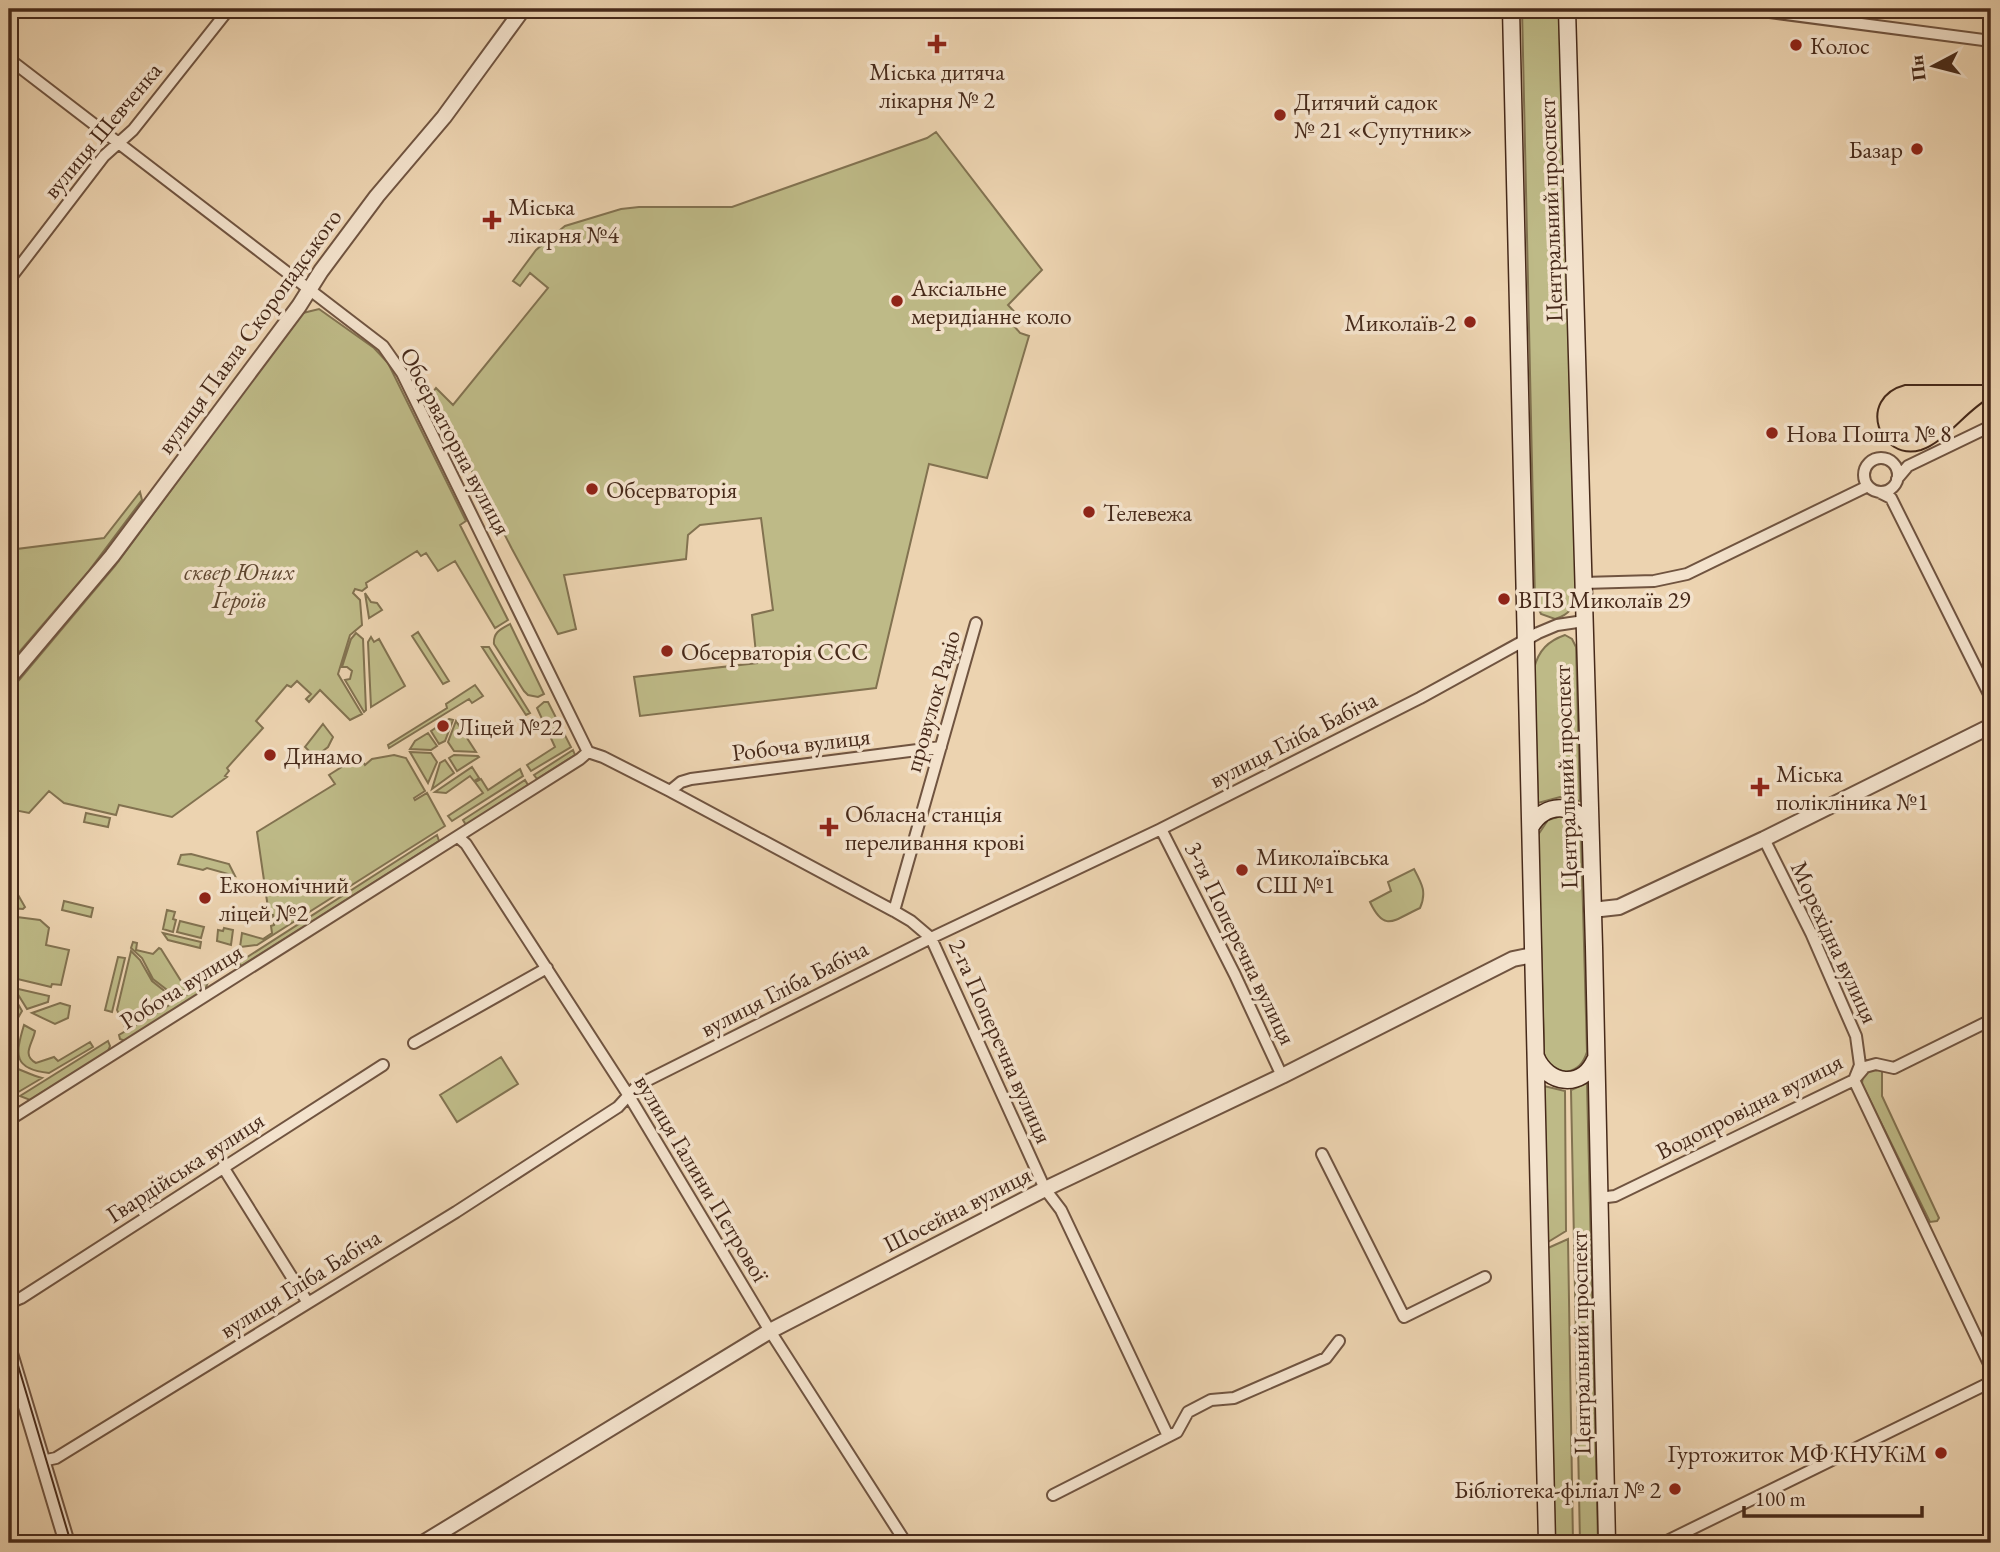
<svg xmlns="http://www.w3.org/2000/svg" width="2000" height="1552" font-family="'EB Garamond',serif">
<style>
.green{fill:#beba87;stroke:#827250;stroke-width:2}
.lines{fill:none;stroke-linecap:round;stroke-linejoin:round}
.minor-casing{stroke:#705440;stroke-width:14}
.tertiary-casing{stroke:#705440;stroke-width:18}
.secondary-casing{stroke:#472a1a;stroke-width:19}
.minor{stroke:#f3e2cc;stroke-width:10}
.tertiary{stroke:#f3e2cc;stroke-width:14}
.secondary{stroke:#f3e2cc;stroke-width:16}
.tram{stroke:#472a1a;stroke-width:2}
.poi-dot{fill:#8f2418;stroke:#f3e2cc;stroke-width:2.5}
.labels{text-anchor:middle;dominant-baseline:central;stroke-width:7;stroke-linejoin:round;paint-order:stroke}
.poi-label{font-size:24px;fill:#472a1a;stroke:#f3e2cc;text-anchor:start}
.street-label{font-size:24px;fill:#472a1a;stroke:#f3e2cc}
.park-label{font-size:24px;font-style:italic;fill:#5f4730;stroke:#f3e2cc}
</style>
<rect width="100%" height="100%" fill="#ecd3b0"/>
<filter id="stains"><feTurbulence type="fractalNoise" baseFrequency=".00286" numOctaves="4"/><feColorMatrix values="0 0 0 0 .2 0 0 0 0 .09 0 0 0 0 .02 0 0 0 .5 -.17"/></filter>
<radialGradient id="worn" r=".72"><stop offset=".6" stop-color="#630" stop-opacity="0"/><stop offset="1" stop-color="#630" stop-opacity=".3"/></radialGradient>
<path class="green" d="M1522,9H1559V12L1576,592C1575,607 1569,615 1555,619L1541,614L1535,601Z
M936,132L1042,270L1008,305L1020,318L1014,326L1020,333L1029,336L987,478L929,464L876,688L640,716L634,677L757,663L752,615L773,610L761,518L700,525L688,535L686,559L564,575L576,629L558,634L512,549L432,393L436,388L453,405L548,288L530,273L520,286L513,281L536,250L565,226L621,209L639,207H732L927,138Z
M319,309L374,348L388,363L466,521L460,525L508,620L495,628L455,561L438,571L426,553L421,556L417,551L366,583L367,587L362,591L355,589L353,593L360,600L362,625L350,635L338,674L362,714L350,720L320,690L309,702L306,699L311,694L297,681L291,687L287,685L256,721L263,728L227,768L229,771L225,776L227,777L172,817L119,805L116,815L64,803L49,791L29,813L9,809V692L115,566L298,318L303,313Z
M140,492L142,500L88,572L9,664V550L104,538Z
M365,593L371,602L377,603L382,610L369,618Z
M510,624L544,694L538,697L528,695L524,691L494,644C493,632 501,629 510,624Z
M418,632L449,681L443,684L412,636Z
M356,633L363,639L366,710L364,712L345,680L350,679L352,671L347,667H342L351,639Z
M1565,635L1572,639L1576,647L1580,801L1560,797L1538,803L1534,668C1539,650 1548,641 1565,635Z
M371,637L374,642L379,639L405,686L371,707L368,642Z
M482,647H489L530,713L526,715Z
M475,685L483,696L472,703L469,699L389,748L388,745L447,708L446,704Z
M544,702H548L571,747L531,771L527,765L555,747L537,708Z
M449,719L453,720L445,741L439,744L431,731Z
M456,721L476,752L454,751L448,742Z
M323,724L333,737L328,747L315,757L305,747Z
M428,733L437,746L431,750L410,749L415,741Z
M573,750L575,755L537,779L534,775Z
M410,752L431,753L437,762L428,783Z
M394,755L406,758L425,791L414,798L415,800L427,793L445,826L257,945L240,947L242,933L263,939L272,933L271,926L274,925L273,915H269L257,832L335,784L329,775L359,756L365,765L372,759Z
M454,755L478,756L479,757L457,771L449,758Z
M445,760L454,773L432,789L440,763Z
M472,767L479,778L474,781L470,776L446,793L435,792Z
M520,769L523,776L452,821L448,816L483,793L475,782L481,779L488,790Z
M525,780L528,785L466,825L463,820Z
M86,813L110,818L108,827L84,822Z
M1561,816C1571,819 1578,824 1581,835L1587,1052C1583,1064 1578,1069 1566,1072C1555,1070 1546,1065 1544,1053L1538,835L1548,820Z
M437,835L439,841L242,966L238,963Z
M191,854L229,864L235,876L207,868L203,870L178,864L181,855Z
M1414,869C1422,884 1427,892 1420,908C1395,919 1385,934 1370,902L1391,891L1388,882Z
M13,886L25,907L23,909L9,908V889Z
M64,901L93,908L91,917L62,910Z
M167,910L175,912L173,919L176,920L173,932L163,929Z
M9,916L40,920L49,928L46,945L69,950L61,985L52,984L51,987L9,977Z
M180,921L204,927L201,938L177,932Z
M224,928L233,930L231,945L217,941L218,930L223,931Z
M163,933L201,942L200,948L168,940Z
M133,942L137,943L136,950L153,954L159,948L161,949L186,989L175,996L153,979L142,958L131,948Z
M131,951L140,960L152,981L172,997L125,1027L117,1010Z
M118,957L125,958L112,1012L105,1010Z
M208,982L205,990L125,1041L120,1039L119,1035Z
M9,988L22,1011L15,1023L12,1038L9,1034Z
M14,988L49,996L48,1002L27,1009Z
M60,1003L70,1006L68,1018L55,1024L32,1013Z
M24,1025L35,1031C33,1043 21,1055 36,1063L54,1057L58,1061L90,1042L93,1047L49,1073C13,1069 15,1055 24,1025Z
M108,1041L110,1046L108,1051L30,1100L20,1096Z
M501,1057L518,1084L457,1122L440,1095Z
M9,1066C21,1069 30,1075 42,1078L15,1094L9,1092Z
M1868,1069H1882V1096L1939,1218L1937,1221L1930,1222L1862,1084L1863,1074Z
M1587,1083L1598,1543H1580L1571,1090Z
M1544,1086L1565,1091L1566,1231L1548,1242Z
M1568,1239L1573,1543H1555L1548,1248Z"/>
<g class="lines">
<defs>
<path id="minor" d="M1747,9L1991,41
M9,59L383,346L402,373L588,752
M9,280L104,156L133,130L229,9
M1864 475a17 17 0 1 1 34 0a17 17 0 1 1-34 0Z
M1897,479L1908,466L1991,426
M1879,492L1891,498L1991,698
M1583,583L1654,581L1687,574L1868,486
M588,752L603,757L670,791L894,911L911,921L931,938L1045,1189L1061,1210L1168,1436
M670,791L681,782L691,779L941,747
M1161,829L1235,975L1282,1076
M458,837L466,844L629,1096L770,1331L906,1543
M1764,839L1811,933L1856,1036L1860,1065L1854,1080L1991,1368
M894,911L976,623
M414,1043L547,968
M9,1120L580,759L588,752
M1322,1154L1404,1317L1485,1277
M223,1167L308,1303
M1599,1198L1615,1196L1854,1080L1865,1067L1876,1064L1894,1068L1991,1020
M9,1303L21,1298L383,1065
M42,1461L56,1458L456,1212L618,1107L638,1085L931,938L1161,829L1420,698L1538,633L1557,625L1584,621
M1053,1495L1177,1432L1188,1412L1211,1400L1234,1398L1326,1358L1339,1341
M1663,1543L1991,1382"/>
<path id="tertiary" d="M9,678L112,556L299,306L321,271L377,196L444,117L523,9
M1592,910L1619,907L1764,839L1991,726
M9,1350L67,1543
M423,1543L770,1331L1045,1189L1282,1076L1513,959L1533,955"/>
<path id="secondary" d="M1511,9L1547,1543
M1567,9L1594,947L1607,1543
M1531,826C1545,803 1573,802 1589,825
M1536,1057C1548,1085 1582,1089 1595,1060"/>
</defs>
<use href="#minor" class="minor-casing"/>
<use href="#tertiary" class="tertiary-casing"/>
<use href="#secondary" class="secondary-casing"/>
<use href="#minor" class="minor"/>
<use href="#tertiary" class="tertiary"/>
<use href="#secondary" class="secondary"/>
<path class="tram" d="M1991,385H1905C1856,398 1879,462 1921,450C1946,442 1967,409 1991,397
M9,1335L71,1543"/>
</g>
<g class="poi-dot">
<path d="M933.5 33.5h7v7h7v7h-7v7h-7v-7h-7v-7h7z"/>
<circle cx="1796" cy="45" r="7"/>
<circle cx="1280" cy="115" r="7"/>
<circle cx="1917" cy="149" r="7"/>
<path d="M488.5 209.5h7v7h7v7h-7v7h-7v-7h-7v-7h7z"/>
<circle cx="897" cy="301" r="7"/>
<circle cx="1470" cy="322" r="7"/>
<circle cx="1772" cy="433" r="7"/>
<circle cx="592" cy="489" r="7"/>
<circle cx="1089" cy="512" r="7"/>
<circle cx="1504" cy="599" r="7"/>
<circle cx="667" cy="651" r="7"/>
<circle cx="443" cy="726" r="7"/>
<circle cx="270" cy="755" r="7"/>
<path d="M1756.5 776.5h7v7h7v7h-7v7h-7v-7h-7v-7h7z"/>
<path d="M825.5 816.5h7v7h7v7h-7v7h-7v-7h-7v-7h7z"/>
<circle cx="1242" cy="870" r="7"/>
<circle cx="205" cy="898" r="7"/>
<circle cx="1941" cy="1453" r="7"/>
<circle cx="1675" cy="1489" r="7"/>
</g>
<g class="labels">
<g class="poi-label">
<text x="1810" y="45">Колос</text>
<text x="937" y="71" text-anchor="middle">Міська дитяча<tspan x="937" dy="28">лікарня № 2</tspan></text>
<text x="1294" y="101">Дитячий садок<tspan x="1294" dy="28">№ 21 «Супутник»</tspan></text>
<text x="1903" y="149" text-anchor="end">Базар</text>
<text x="508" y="206">Міська<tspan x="508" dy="28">лікарня №4</tspan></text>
<text x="911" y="287">Аксіальне<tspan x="911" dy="28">меридіанне коло</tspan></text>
<text x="1456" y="322" text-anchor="end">Миколаїв-2</text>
<text x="1786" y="433">Нова Пошта № 8</text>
<text x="606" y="489">Обсерваторія</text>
<text x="1103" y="512">Телевежа</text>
<text x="1518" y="599">ВПЗ Миколаїв 29</text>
<text x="681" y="651">Обсерваторія ССС</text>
<text x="457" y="726">Ліцей №22</text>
<text x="284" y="755">Динамо</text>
<text x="1776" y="773">Міська<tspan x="1776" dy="28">полікліника №1</tspan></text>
<text x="845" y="813">Обласна станція<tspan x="845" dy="28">переливання крові</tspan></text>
<text x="1256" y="856">Миколаївська<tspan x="1256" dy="28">СШ №1</tspan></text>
<text x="219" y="884">Економічний<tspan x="219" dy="28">ліцей №2</tspan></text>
<text x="1927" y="1453" text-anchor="end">Гуртожиток МФ КНУКіМ</text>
<text x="1661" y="1489" text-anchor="end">Бібліотека-філіал № 2</text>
</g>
<g class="street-label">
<text transform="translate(102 130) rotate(-50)">вулиця Шевченка</text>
<text transform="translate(1550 210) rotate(-92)">Центральний проспект</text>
<text transform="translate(249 331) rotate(-54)">вулиця Павла Скоропадського</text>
<text transform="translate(456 441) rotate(62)">Обсерваторна вулиця</text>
<text transform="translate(932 701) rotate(-74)">провулок Радіо</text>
<text transform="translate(1293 739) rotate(-27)">вулиця Гліба Бабіча</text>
<text transform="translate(801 744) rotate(-7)">Робоча вулиця</text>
<text transform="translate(1565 777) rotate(-92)">Центральний проспект</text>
<text transform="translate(1835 942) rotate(65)">Морехідна вулиця</text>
<text transform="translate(1241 943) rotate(64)">3-тя Поперечна вулиця</text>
<text transform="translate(181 986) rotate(-32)">Робоча вулиця</text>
<text transform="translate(784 988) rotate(-27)">вулиця Гліба Бабіча</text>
<text transform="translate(1001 1041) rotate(66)">2-га Поперечна вулиця</text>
<text transform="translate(1749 1106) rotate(-27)">Водопровідна вулиця</text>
<text transform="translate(185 1167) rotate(-33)">Гвардійська вулиця</text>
<text transform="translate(702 1178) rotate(59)">вулиця Галини Петрової</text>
<text transform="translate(957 1209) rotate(-27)">Шосейна вулиця</text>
<text transform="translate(300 1283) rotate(-32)">вулиця Гліба Бабіча</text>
<text transform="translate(1580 1343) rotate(-91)">Центральний проспект</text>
</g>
<g class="park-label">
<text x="239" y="571">сквер Юних<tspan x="239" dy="28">Героїв</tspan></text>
</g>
</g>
<rect width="2000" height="1552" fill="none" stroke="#ecd3b0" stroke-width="35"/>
<rect x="10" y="10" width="1979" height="1531" fill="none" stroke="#472a1a" stroke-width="3.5"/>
<rect x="18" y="18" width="1965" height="1517" fill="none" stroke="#472a1a" stroke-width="2"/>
<g transform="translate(1934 66) rotate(263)" stroke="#f3e2cc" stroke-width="5" paint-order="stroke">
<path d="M0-5L12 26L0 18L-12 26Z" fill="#472a1a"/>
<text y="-10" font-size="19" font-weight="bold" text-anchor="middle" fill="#472a1a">Пн</text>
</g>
<path d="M1744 1506v10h178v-10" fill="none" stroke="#472a1a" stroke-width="3.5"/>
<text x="1755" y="1506" font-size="21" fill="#472a1a" stroke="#f3e2cc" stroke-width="5" paint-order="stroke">100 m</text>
<rect width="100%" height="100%" filter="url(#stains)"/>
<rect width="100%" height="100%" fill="url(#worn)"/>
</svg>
